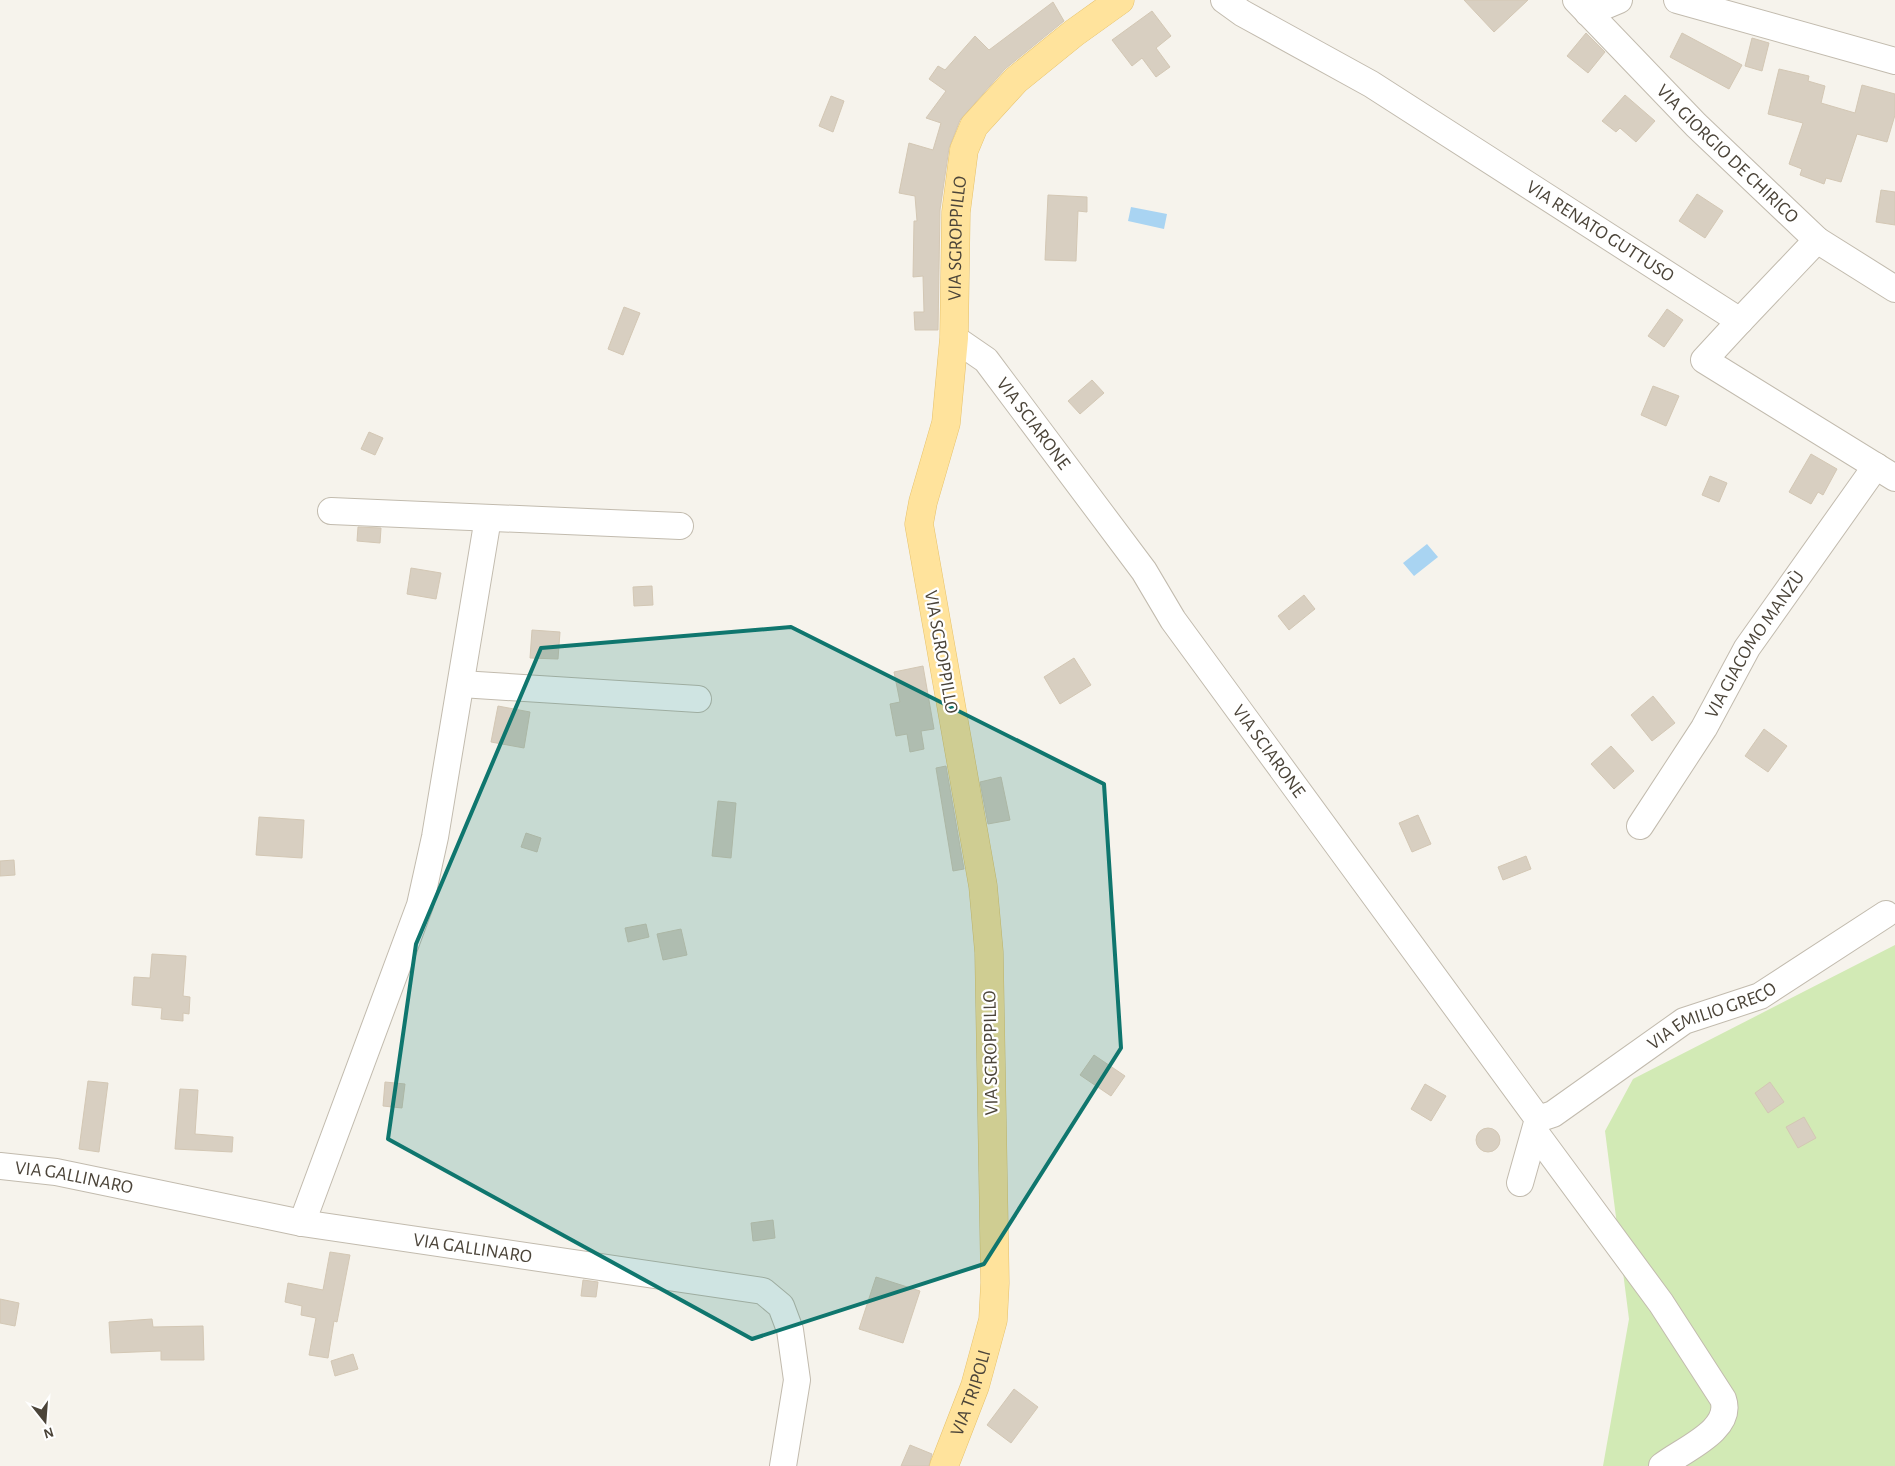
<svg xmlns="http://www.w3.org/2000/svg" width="1895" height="1466" font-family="'Alegreya Sans',sans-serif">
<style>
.green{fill:#d2eab5}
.water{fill:#a9d4f2}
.building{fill:#d8cfc1;stroke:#d3c7b4}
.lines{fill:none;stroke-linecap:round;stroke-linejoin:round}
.minor-casing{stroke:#c2bbae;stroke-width:28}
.major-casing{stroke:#e6c16a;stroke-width:29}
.minor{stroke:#fff;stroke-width:26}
.major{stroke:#ffe39c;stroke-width:28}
.marked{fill:#0f766e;fill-opacity:0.2;stroke:#0f766e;stroke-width:4;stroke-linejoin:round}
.labels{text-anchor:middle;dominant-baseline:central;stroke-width:4.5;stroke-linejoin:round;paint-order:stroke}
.street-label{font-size:19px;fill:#4b4439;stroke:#fff}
</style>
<rect width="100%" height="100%" fill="#f6f3ec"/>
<path class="green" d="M1895,945V1466H1603L1629,1319L1605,1131L1633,1079Z"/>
<path class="water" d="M1131,207L1167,214L1164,229L1128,221Z
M1427,544L1438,557L1414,576L1403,563Z"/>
<path class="building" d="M1464,0H1528L1494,32Z
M1053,2L1064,21L1005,69L960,120L949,148L940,210L938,330H915L914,312H924L923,276L913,277L914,221H917L915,196L899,193L909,143L933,150L941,123L926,118L946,91L929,79L938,66L945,70L975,36L989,50Z
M1152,11L1171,36L1156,48L1170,67L1156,77L1142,58L1132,66L1112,40Z
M1586,33L1605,52L1588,73L1567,56Z
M1682,33L1742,65L1729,89L1670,57Z
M1752,38L1769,43L1762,71L1745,66Z
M1779,69L1809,76L1808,81L1825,86L1821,103L1855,113L1862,85L1895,94V115L1887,142L1857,134L1841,182L1826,178L1824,184L1800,175L1802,169L1789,164L1803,123L1768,114Z
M1625,95L1655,121L1636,142L1620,128L1616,132L1602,121Z
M831,96L844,101L833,132L819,126Z
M1881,190L1895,192V225L1876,222Z
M1697,194L1723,211L1705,238L1679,221Z
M1048,195L1087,197V212L1078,211L1076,261L1045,260Z
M624,307L640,313L623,355L608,349Z
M1667,309L1683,320L1664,347L1648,336Z
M1092,380L1104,393L1080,414L1068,401Z
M1653,386L1679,396L1666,426L1641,415Z
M369,432L383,438L375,455L361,449Z
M1811,454L1837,469L1823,495L1818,492L1811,504L1789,492Z
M1710,476L1727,483L1719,502L1702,495Z
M358,527L381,528L380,543L357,541Z
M411,568L441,573L436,599L407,594Z
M652,586L653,605L634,606L633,587Z
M1304,595L1315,609L1289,630L1278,616Z
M532,630L560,632L558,659L530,658Z
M1074,658L1091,685L1060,704L1044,677Z
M923,666L934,729L921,731L924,749L910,752L907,734L896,736L890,704L900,702L894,672Z
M1653,696L1675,723L1652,741L1631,715Z
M498,706L530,712L524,748L491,742Z
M1764,729L1787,746L1768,772L1745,756Z
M1611,746L1634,771L1614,789L1591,764Z
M946,766L964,869L953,871L936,768Z
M1001,777L1010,820L988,824L980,782Z
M718,801L736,803L731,858L712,856Z
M1418,815L1431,844L1412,852L1399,823Z
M259,817L304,820L302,858L256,855Z
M526,833L541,838L537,852L521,847Z
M1526,856L1531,869L1503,880L1498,867Z
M14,860L15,875L0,876V861Z
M646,924L649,937L628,942L625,928Z
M681,929L687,955L663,960L657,934Z
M152,954L186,956L183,996L190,997L189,1014L183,1013V1021L161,1019L162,1008L132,1005L134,977L150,978Z
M1094,1055L1125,1076L1111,1096L1080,1075Z
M88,1081L108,1083L99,1152L79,1149Z
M385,1082L405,1084L402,1108L383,1106Z
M1770,1082L1784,1102L1768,1113L1755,1093Z
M1425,1084L1446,1096L1431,1121L1411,1109Z
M180,1089L198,1090L195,1134L233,1137L232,1152L175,1149Z
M1804,1117L1816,1138L1798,1148L1786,1127Z
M1476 1140a12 12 0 1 1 24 0a12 12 0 1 1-24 0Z
M773,1220L775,1238L753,1241L751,1223Z
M330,1252L350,1255L337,1322L334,1321L328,1358L309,1355L316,1318L301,1315L302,1306L285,1302L288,1283L323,1290Z
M876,1277L920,1291L903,1343L859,1329Z
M583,1280L598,1282L596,1297L581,1296Z
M0,1299L19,1303L15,1326L0,1323Z
M152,1319L153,1327L203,1326L204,1360H161V1351L111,1353L109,1322Z
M353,1354L358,1369L335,1376L331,1361Z
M1014,1389L1038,1407L1011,1443L987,1425Z
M910,1445L932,1454L929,1466H901Z"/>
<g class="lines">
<defs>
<g id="minor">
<path id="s1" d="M1224,0L1242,13L1371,84L1740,321L1704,360L1895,478"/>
<path id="s2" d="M1576,0L1696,125L1817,240L1895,289"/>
<path d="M1677,0L1895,61"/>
<path d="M1588,13L1619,0"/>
<path d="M1740,321L1817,240"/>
<path id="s3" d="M954,338L986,360L1144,571L1173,620L1538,1119L1520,1183"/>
<path d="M331,511L680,526"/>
<path d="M461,684L698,699"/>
<path id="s4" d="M1640,826L1704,728L1747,648L1876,466"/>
<path id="s5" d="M1538,1119L1553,1114L1684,1021L1760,996L1886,914"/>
<path d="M1535,1132L1661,1303L1723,1399C1734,1430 1682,1450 1662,1466"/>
<path id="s6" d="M0,1166L56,1172L302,1223L763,1291L781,1306L790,1330L797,1380L783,1466"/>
<path d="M302,1223L420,905L435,837L488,518"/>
</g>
<g id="major">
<path id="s7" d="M944,1466L975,1386L993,1320L995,1283L989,952L983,886L919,524L923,502L946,423L954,338L956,212L964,150L974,126L1016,80L1074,33L1120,0"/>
</g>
</defs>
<use href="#minor" class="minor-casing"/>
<use href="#major" class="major-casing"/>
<use href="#minor" class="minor"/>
<use href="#major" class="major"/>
</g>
<path class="marked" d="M791,627L1104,784L1121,1048L984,1264L752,1339L388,1139L416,944L541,648Z"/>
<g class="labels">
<g class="street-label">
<text stroke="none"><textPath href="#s2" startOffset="216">VIA GIORGIO DE CHIRICO</textPath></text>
<text stroke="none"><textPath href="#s1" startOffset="442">VIA RENATO GUTTUSO</textPath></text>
<text stroke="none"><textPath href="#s7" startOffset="1246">VIA SGROPPILLO</textPath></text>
<text stroke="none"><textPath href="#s3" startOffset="118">VIA SCIARONE</textPath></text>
<text stroke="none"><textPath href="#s4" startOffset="215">VIA GIACOMO MANZÙ</textPath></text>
<text transform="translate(941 652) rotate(80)">VIA SGROPPILLO</text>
<text stroke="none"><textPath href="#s3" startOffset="522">VIA SCIARONE</textPath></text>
<text stroke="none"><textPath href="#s5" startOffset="204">VIA EMILIO GRECO</textPath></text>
<text transform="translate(991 1053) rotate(-91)">VIA SGROPPILLO</text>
<text stroke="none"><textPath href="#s6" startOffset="75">VIA GALLINARO</textPath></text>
<text stroke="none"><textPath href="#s6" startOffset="480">VIA GALLINARO</textPath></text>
<text stroke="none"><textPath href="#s7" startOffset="78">VIA TRIPOLI</textPath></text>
</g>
</g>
<g transform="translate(45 1421) rotate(163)" stroke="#ffffff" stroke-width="4" paint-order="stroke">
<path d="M0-4L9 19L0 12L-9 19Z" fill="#4b4439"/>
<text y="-8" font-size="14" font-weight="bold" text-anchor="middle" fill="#4b4439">N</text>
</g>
</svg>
